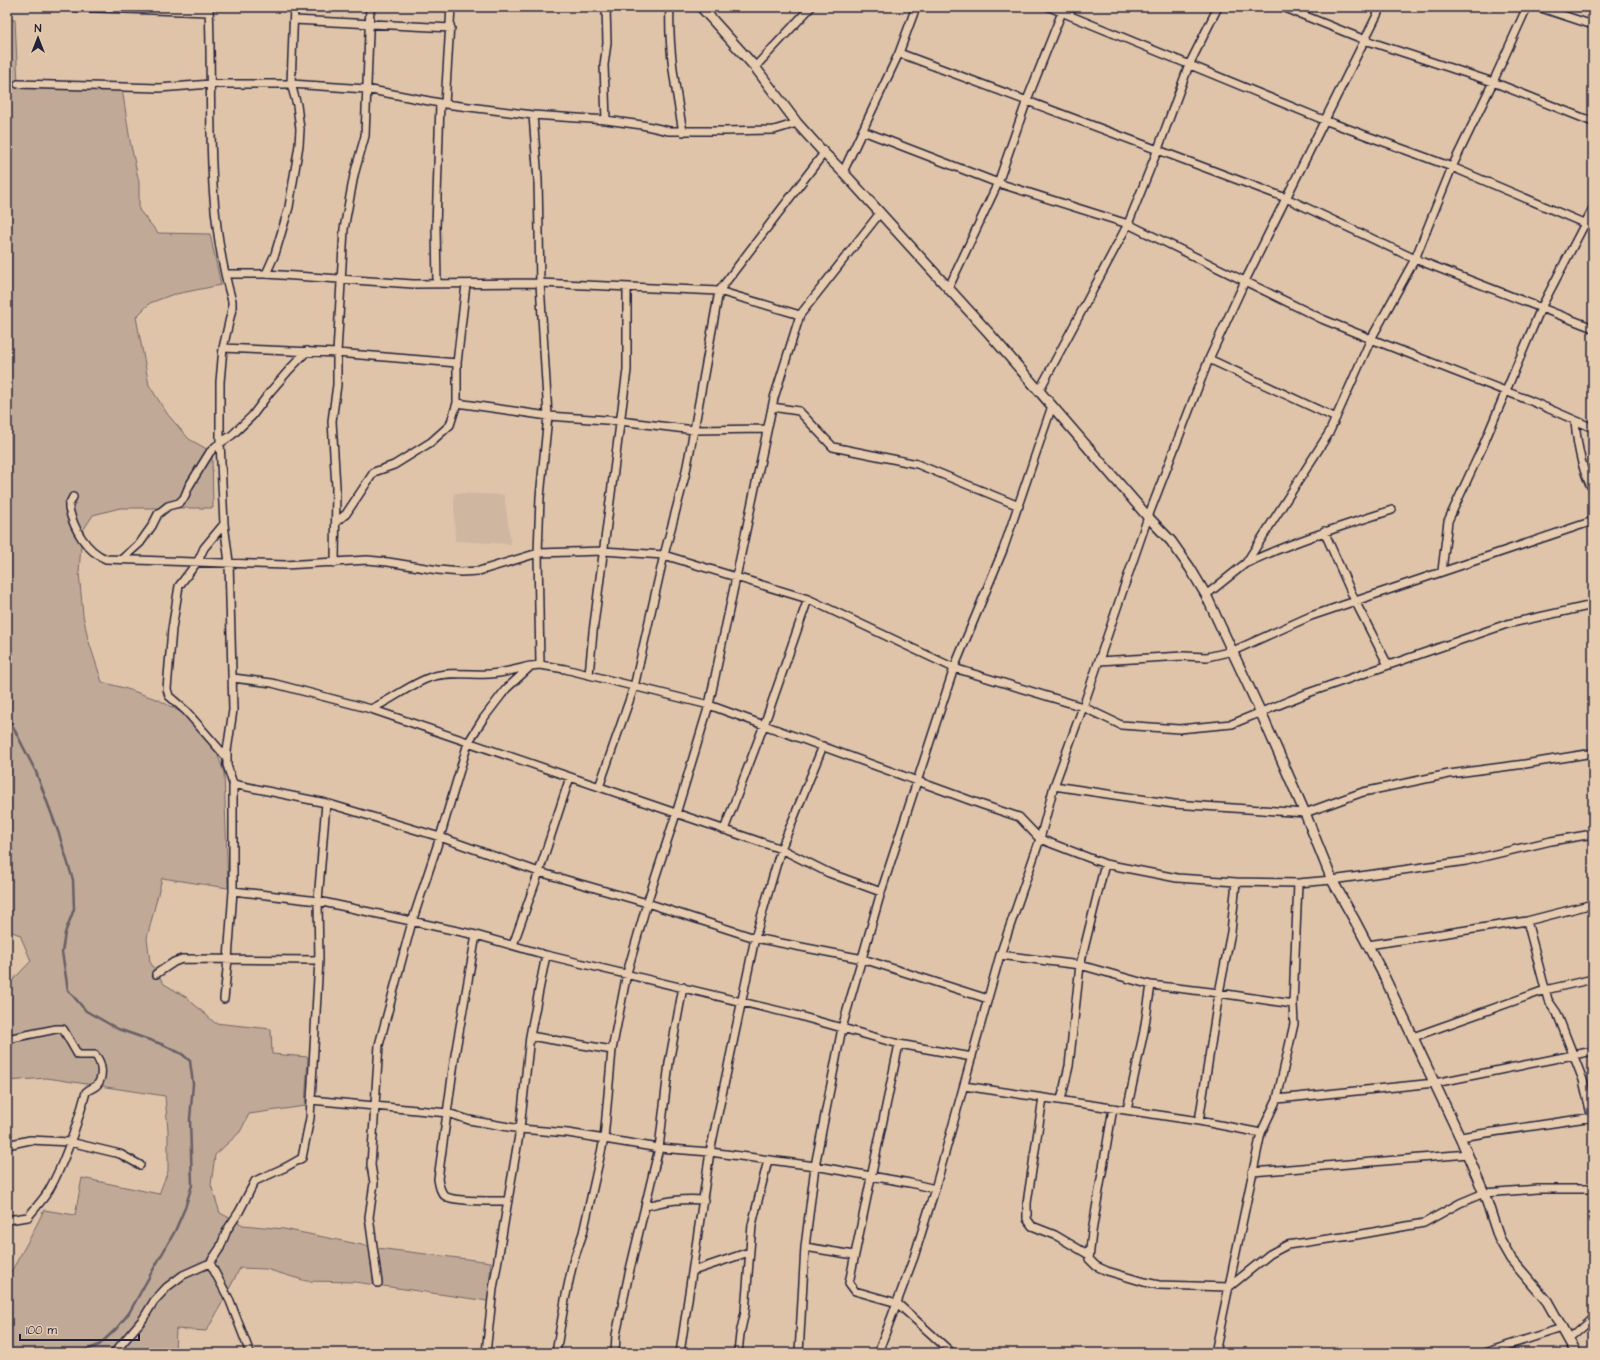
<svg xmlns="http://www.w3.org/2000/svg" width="1600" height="1360" font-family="'Architects Daughter',sans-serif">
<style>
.built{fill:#cfb6a0}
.green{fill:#c0a997;stroke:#716669}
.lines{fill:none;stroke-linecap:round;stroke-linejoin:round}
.stream{stroke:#695f66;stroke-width:2.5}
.minor-casing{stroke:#22223b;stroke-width:10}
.tertiary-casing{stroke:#22223b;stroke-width:12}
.minor{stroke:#e7cbae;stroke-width:7}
.tertiary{stroke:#e7cbae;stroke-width:9}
</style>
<rect width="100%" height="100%" fill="#dfc4a9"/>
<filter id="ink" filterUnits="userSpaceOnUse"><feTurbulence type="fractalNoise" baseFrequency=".025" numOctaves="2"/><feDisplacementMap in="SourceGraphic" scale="8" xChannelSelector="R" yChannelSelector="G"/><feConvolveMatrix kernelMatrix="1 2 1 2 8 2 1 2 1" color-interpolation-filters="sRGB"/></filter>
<g filter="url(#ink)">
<path class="built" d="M454,493L504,495L511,544L455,541Z"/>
<path class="green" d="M7,19L15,20L18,84L122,88L130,141L139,182V210L158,233L210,234L221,285L171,295L150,303L136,317L149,385L168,415L189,439L212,452L213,508H120L93,515L82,532L79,572L83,615L88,639L102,682L124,688L159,700L184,714L213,742L224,772L228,888L162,878L147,938L150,962L164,984L186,997L215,1023L271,1029L272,1054L308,1057L305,1106L249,1114L240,1132L215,1155L211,1185L220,1213L243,1225L284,1229L377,1248L491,1262L488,1301L355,1282L306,1281L266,1269L240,1268L213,1320L206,1331L176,1329L175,1353H7V1279L30,1238L44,1210L75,1215L82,1178L159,1194L168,1171V1130L165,1096L47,1078L7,1081V986L31,961L20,935L7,930Z"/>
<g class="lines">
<path class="stream" d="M7,715L36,772L59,834L73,880L74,909L65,933L62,952L68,990L86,1011L118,1029L161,1044L182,1054L190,1061L193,1084L190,1119L192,1185L185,1208L175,1231L153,1270L129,1313L116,1329L99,1345L79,1353"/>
<defs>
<path id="minor" d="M69,7L209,12
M209,7C213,105 204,206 232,301V309L223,348L220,382V442L224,524L229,562L233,710L227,751V765L233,784V891L228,959L224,999
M670,7C668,49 676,91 683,132
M916,7L899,53L1286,198L1415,259L1593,328
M1049,7L1324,120L1452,167L1593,227
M1283,7L1365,40L1493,82L1593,122
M1538,7L1593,25
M294,20L451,28
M755,67L811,7
M18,84L159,88L211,84H291L366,89L445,104L533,115L606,120L642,125L669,131H725L774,130L797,123
M445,104L451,7
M533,115L538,180L540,283L548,416L540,497L538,553L540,665
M606,120L604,65L607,43L606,7
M863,131L998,183L1128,224L1322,319L1371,339L1531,401L1593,428
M843,172L899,53
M226,274H266L413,284L540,283L719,291L800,315
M266,274L275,254L289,207L299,145L300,129L297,105L291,84L294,7
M437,284L436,227L440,103
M948,289L998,183L1027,100L1064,7
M223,348L337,353L457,363
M1209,359L1336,418
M1039,391L1128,224L1158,149L1189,65L1218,7
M457,403L548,416L620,421L694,430L767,429
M772,407L799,411L833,447L917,464L1019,506
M1575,421C1577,444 1581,470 1593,490
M73,497L69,505V509C74,529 86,551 106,559L285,565L367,560L388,562L438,570L461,572L479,571L538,553L603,551L664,555L808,599L954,668L1083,707L1121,725L1179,729L1232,724L1308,693L1507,624L1593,605
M336,522L346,514L374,472L394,465L431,442L450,425L457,403V363L466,284
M224,524L204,548L198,561L179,586L172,629L167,689L169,696L186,711L227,758
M1324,531L1355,601L1388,665
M122,559L140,543L152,526L158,514L168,506L179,503L184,498L189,486L210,452L216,446L232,435L252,416L270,392L289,370L307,351
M335,563L336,487L332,421L337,385V353L344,229L354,175L365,136L370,7
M1247,563C1294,541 1342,526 1392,510
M1442,571L1448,521L1482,448L1541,308L1593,208
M1206,595L1246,563L1329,433L1371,339L1415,259L1452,167L1493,82L1527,7
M1099,661L1183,656L1207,657L1233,651L1311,616L1593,521
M589,675L593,632L627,370V288
M233,678L272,683L371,709L781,849L829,873L881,892
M371,709C392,700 410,684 431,677C449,671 472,675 490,674C503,673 517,669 530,666
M233,784L326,803L440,837L539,872L647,903L755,938L863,959L988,999
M1054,786L1174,804L1305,813L1363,792L1449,774L1525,764L1593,753
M599,787L634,687L664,555L685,476L694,430L719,291L824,153
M724,830L764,725L808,599
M233,891L318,901L476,935L546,955L796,1015L899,1044L972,1057
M1527,921L1548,1000L1557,1013L1583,1080L1593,1123
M476,935L455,1055L438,1179C439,1185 440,1192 445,1196C453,1202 496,1201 508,1201
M513,945L539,872L570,777
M1368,945L1527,921L1593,904
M1000,955L1080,965L1151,985L1219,993L1293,1004L1294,1024L1277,1099L1261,1133
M156,974L174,962L182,959L319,960
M1293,1004L1298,883
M530,1036L612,1050
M1413,1037L1545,990L1593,979
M7,1039L56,1029H63L78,1055H95C102,1062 104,1077 97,1085C94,1088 89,1089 86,1092C77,1125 66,1160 49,1190C43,1200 35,1208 28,1217L7,1220
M899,1044L849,1283L855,1291L897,1303L952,1353
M964,1086L1199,1121L1261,1133L1215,1353
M1043,1098L1027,1203V1219L1032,1226L1055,1235L1089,1255
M1277,1099L1435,1083L1593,1051
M311,1100L448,1113L469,1120L520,1129L568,1133L659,1148L710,1152L815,1166L910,1183L935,1189
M1061,1100L1069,1066L1080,965L1105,864
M1113,1108L1092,1232L1089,1259L1096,1266L1107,1271L1144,1282L1159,1285L1229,1287L1270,1254L1287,1245L1335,1238L1351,1236L1424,1223L1460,1203L1484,1193L1538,1189H1593
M1127,1110L1144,1031L1151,985
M1199,1121L1219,993L1231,932L1236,882
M1460,1137L1593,1117
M7,1145L30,1140L70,1142L120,1154L140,1165
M1252,1172L1468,1154
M646,1206C666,1201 683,1198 704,1200
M805,1247L854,1255
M210,1263L230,1301L250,1353
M693,1271L749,1252
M378,1283L369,1217L374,1183L371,1165L379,1045L412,922L440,837L468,743L483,719L506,689L531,666L540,665L565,669L709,705L983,805L1019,817L1040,839L1105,864L1177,878L1236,882L1298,883L1332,880L1466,861L1551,841L1593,834
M1568,1339L1593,1317
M114,1353L143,1319L154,1301L167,1287L183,1275L210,1263L220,1248L227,1230L239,1212L255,1181L286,1167L302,1158L310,1118L319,960L318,901L326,803
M486,1353L493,1289L520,1129L530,1036L546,955
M556,1353L565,1300L573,1262L583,1233L604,1139L612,1050L627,973L647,903L676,814L709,705L774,398L800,315L880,213
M615,1353L616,1335L628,1278L659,1148L669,1063L683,987
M680,1353L710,1152L755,938L781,849L823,746
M738,1353L740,1334L745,1312L752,1225L768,1160
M799,1353L805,1247L815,1166L842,1028L881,892L954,668L1003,550L1052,406
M878,1353L914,1257L935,1189L1000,955L1040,839L1054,786L1083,707L1148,517L1209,359L1245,281L1381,7
M1484,1353L1562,1328"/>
<path id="tertiary" d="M701,7L755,67L797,123L824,153L843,172L989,333L1148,517L1171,541L1190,568L1206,595L1261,713L1305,813L1332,880L1355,921L1382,972L1460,1137L1484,1193L1499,1238L1511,1259L1547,1301L1576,1353"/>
</defs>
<use href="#minor" class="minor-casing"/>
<use href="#tertiary" class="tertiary-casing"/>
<use href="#minor" class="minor"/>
<use href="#tertiary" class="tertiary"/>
</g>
</g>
<rect width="1600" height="1360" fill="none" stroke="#e7cbae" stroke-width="24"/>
<rect x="12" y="12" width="1576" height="1336" fill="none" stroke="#22223b" stroke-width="1.5" filter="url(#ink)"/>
<g transform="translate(38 38)" stroke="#e7cbae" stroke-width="3" paint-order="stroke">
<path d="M0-3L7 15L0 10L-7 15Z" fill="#22223b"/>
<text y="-6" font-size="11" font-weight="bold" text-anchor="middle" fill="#22223b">N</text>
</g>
<path d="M20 1334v6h119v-6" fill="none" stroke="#22223b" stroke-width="2"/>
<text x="26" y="1334" font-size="12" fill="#22223b" stroke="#e7cbae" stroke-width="3" paint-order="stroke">100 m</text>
</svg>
